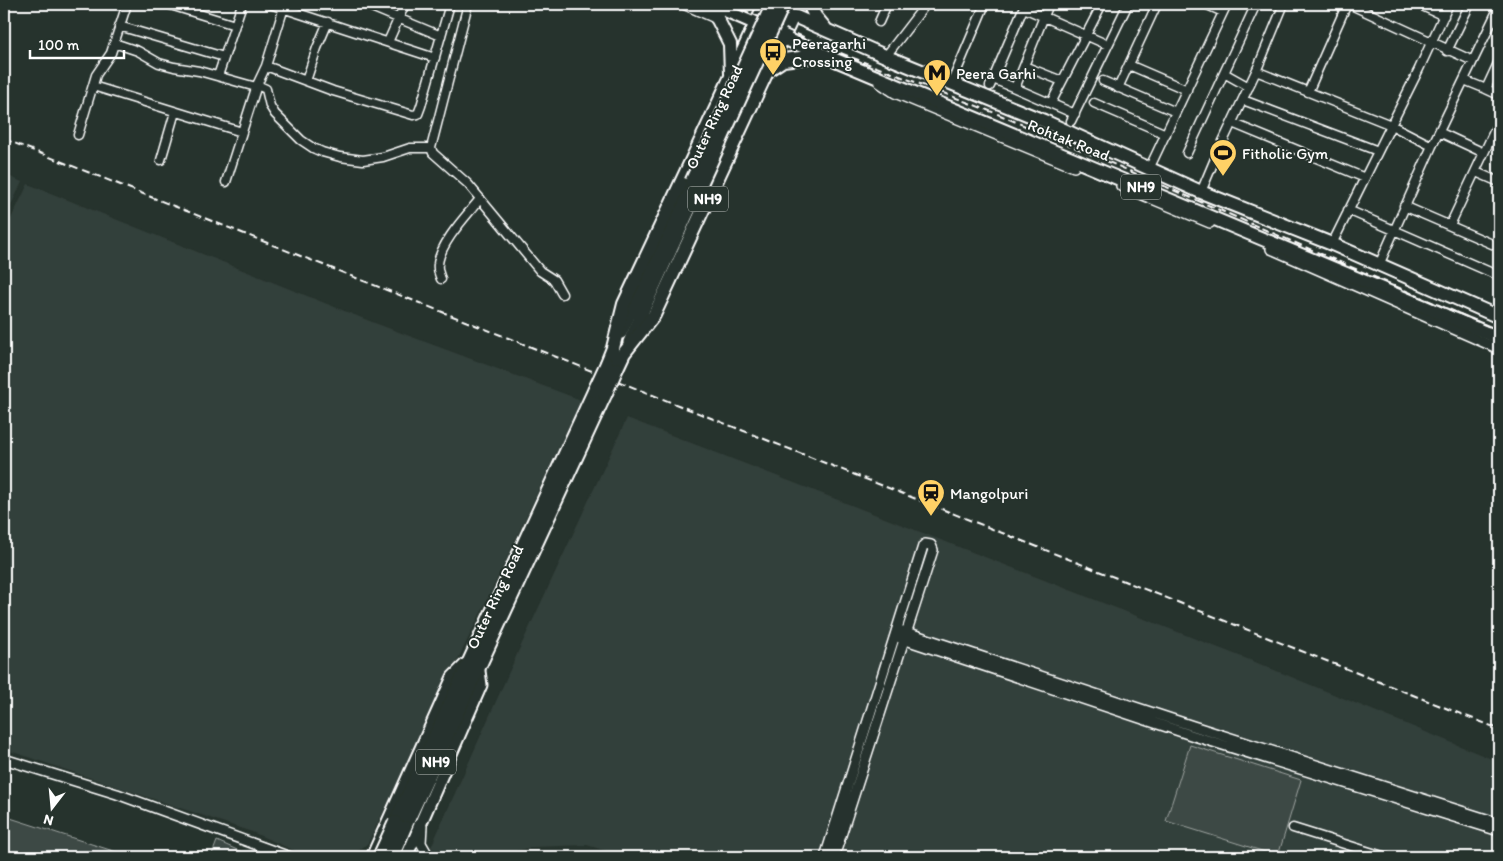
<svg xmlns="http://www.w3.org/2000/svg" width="1503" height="861" font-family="Itim,sans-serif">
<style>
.built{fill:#333f3a}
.green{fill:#3e4944;stroke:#9ea4a2}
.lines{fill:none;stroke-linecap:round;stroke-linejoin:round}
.minor-casing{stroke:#fff;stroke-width:11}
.tertiary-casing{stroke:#fff;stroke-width:12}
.primary-casing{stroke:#fff;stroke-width:15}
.trunk-casing{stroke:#fff;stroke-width:16}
.minor{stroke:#26332d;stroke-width:8}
.tertiary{stroke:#26332d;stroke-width:9}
.primary{stroke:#26332d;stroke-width:11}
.trunk{stroke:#26332d;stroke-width:12}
.rail{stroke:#fff;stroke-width:2;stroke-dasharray:8 4;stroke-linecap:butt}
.primary-bridge-casing{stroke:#fff;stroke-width:15;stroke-linecap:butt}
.trunk-bridge-casing{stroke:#fff;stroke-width:16;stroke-linecap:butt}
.primary-bridge{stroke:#26332d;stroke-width:11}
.trunk-bridge{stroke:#26332d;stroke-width:12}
.labels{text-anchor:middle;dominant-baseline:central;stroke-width:4;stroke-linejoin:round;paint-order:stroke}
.shield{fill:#26332d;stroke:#bec2c0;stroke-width:1}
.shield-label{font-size:15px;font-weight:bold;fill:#fff}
.poi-label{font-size:16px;fill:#fff;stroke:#26332d;text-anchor:start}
.street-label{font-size:16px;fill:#fff;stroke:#26332d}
</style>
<rect width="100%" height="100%" fill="#26332d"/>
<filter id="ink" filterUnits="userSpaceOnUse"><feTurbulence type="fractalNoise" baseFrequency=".02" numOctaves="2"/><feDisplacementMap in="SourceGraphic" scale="10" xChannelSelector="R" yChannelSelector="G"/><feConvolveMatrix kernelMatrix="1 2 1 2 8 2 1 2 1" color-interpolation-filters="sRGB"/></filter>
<g filter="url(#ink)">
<path class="built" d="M4,174L22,182L4,220Z
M28,184L372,322L581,400L491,592L368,843L351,857H309L252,832L4,749V233Z
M627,418L1255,662L1499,762V857H626L587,845L533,847L490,857H440L431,847L518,652Z"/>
<path class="green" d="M1190,745L1301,780L1278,856L1166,821Z
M4,816L132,857H4Z
M217,841L253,857H211Z"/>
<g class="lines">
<defs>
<path id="minor" d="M167,4L235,25
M270,4L435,58
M285,4L266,66L333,91L413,115L418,114L421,106L450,4
M364,4L441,36
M468,4L431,148L433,153L468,184L540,271L554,280L562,294
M682,4L714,18
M1049,4L1015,88L1075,114
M1205,4L1223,12
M1349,4L1473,61
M1418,4L1444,16
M1024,8L1108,45
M879,22L887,4
M119,26L224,57
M388,42L405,4
M114,43L138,51L159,63L174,67L199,71L256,87
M1447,51L1470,4
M886,56L926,4
M1129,65L1187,90
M1024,66L1062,81
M1256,71L1391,125L1432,146
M1224,73L1249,87
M218,76L242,4
M993,79L1015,88
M1464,80L1486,89L1499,61
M306,81L317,48L328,22
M1103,81L1176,112
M952,82L985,4
M257,85L266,89L270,106L275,114L301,140L313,148L322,152L340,157L363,160L383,157L410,148H431
M93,86L242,132
M990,86L1025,4
M1118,88L1157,4
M1486,89L1499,95
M1308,92L1347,4
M1243,100L1378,151
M1051,103L1102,4
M1094,103L1166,134
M1071,121L1128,4
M1232,123L1365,178
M1439,132L1484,153
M78,135L96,75L111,53L127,4
M1187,153L1256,4
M161,160L175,112
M1149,169L1227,4
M1476,172L1499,182
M226,182L257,85L266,66
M1201,192L1217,154L1258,67L1284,4
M1404,206L1499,247
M1348,210L1499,276
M1450,225L1499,121
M1332,244L1419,69L1449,4
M1379,265L1432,146L1499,7
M441,279C439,274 437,269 438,264C440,243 467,215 480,199
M1293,828L1386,857"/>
<path id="tertiary" d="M880,83L895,93L1074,167
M1121,186L1210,223
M1271,249L1499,349
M903,631L1193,726L1499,823
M900,638L1191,735L1499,831
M4,759L117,794L290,857
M422,826L421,843L429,857
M825,857L923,546L925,544L931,545L933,550L834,857"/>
<path id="primary" d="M710,4L756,24
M621,333L691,181
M629,342L700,187
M372,857L453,677L466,664
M406,857L481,685L479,671"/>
<path id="trunk" d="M707,4L718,20L730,44L731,74
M809,4L815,16L825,28
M771,6L892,59L1044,121L1201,192L1332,244L1499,317
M756,24L783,38L1499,338
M768,70L783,60L825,55
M607,363L613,348L624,304L765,4
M617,368L624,353L654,315L793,16
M395,822L594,391
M405,827L605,395"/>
</defs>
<use href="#minor" class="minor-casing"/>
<use href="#tertiary" class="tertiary-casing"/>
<use href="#primary" class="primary-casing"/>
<use href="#trunk" class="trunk-casing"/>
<use href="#minor" class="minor"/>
<use href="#tertiary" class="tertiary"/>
<use href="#primary" class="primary"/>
<use href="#trunk" class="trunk"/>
<path class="rail" d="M731,4L825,47L1000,115L1499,331
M4,139L1499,729"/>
<defs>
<path id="primary-bridge" d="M691,181L772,4
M700,187L784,4"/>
<path id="trunk-bridge" d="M594,391L607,363
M605,395L617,368
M379,857L395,822
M392,857L405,827"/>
</defs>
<use href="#primary-bridge" class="primary-bridge-casing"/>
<use href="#trunk-bridge" class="trunk-bridge-casing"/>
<use href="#primary-bridge" class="primary-bridge"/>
<use href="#trunk-bridge" class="trunk-bridge"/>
</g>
</g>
<defs>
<symbol id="bus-pin" viewBox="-11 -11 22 30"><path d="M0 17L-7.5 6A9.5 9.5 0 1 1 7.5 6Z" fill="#ffd166" stroke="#26332d"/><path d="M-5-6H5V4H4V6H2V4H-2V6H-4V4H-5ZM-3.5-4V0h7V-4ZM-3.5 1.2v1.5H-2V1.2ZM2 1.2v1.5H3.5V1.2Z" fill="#111"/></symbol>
<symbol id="metro-pin" viewBox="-11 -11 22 30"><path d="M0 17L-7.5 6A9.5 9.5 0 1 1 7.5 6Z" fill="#ffd166" stroke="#26332d"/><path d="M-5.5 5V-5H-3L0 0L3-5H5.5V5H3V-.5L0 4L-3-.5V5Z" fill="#111"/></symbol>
<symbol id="stadium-pin" viewBox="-11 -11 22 30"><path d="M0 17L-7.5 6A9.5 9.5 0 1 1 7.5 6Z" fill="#ffd166" stroke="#26332d"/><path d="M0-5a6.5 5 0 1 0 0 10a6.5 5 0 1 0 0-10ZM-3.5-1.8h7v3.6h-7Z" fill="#111"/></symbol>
<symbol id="station-pin" viewBox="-11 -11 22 30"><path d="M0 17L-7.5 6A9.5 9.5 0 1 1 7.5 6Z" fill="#ffd166" stroke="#26332d"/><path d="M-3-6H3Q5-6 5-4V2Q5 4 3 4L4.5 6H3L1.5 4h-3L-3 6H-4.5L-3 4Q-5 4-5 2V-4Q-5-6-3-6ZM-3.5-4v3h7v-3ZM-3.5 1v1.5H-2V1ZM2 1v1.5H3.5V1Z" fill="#111"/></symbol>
</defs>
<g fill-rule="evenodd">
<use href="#bus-pin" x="757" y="36" width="32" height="43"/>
<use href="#metro-pin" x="921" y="57" width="32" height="43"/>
<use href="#stadium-pin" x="1207" y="137" width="32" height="43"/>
<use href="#station-pin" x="915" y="477" width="32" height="43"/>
</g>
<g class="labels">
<g class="shield">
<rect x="1121" y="174.5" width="40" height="25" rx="4"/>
<rect x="688" y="186.5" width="40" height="25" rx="4"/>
<rect x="416" y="749.5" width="40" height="25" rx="4"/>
</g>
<g class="shield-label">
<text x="1141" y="187">NH9</text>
<text x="708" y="199">NH9</text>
<text x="436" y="762">NH9</text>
</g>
<g class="poi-label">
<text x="792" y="43">Peeragarhi<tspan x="792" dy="18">Crossing</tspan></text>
<text x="956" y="73">Peera Garhi</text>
<text x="1242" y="153">Fitholic Gym</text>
<text x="950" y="493">Mangolpuri</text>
</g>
<g class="street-label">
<text transform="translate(714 117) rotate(-65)">Outer Ring Road</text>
<text transform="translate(1069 140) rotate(22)">Rohtak Road</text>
<text transform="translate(495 597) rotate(-65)">Outer Ring Road</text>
</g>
</g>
<rect width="1503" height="861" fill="none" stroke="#26332d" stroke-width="20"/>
<rect x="10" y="10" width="1483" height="841" fill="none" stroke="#fff" stroke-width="2" filter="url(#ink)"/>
<g transform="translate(52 808) rotate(196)" stroke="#26332d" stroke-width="4" paint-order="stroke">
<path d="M0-4L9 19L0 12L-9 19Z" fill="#ffffff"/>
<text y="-8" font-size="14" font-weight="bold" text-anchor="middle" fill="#ffffff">N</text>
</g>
<path d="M30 50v8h94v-8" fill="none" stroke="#ffffff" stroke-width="2.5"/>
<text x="38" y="50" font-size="15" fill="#ffffff" stroke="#26332d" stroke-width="4" paint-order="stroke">100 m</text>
</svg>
